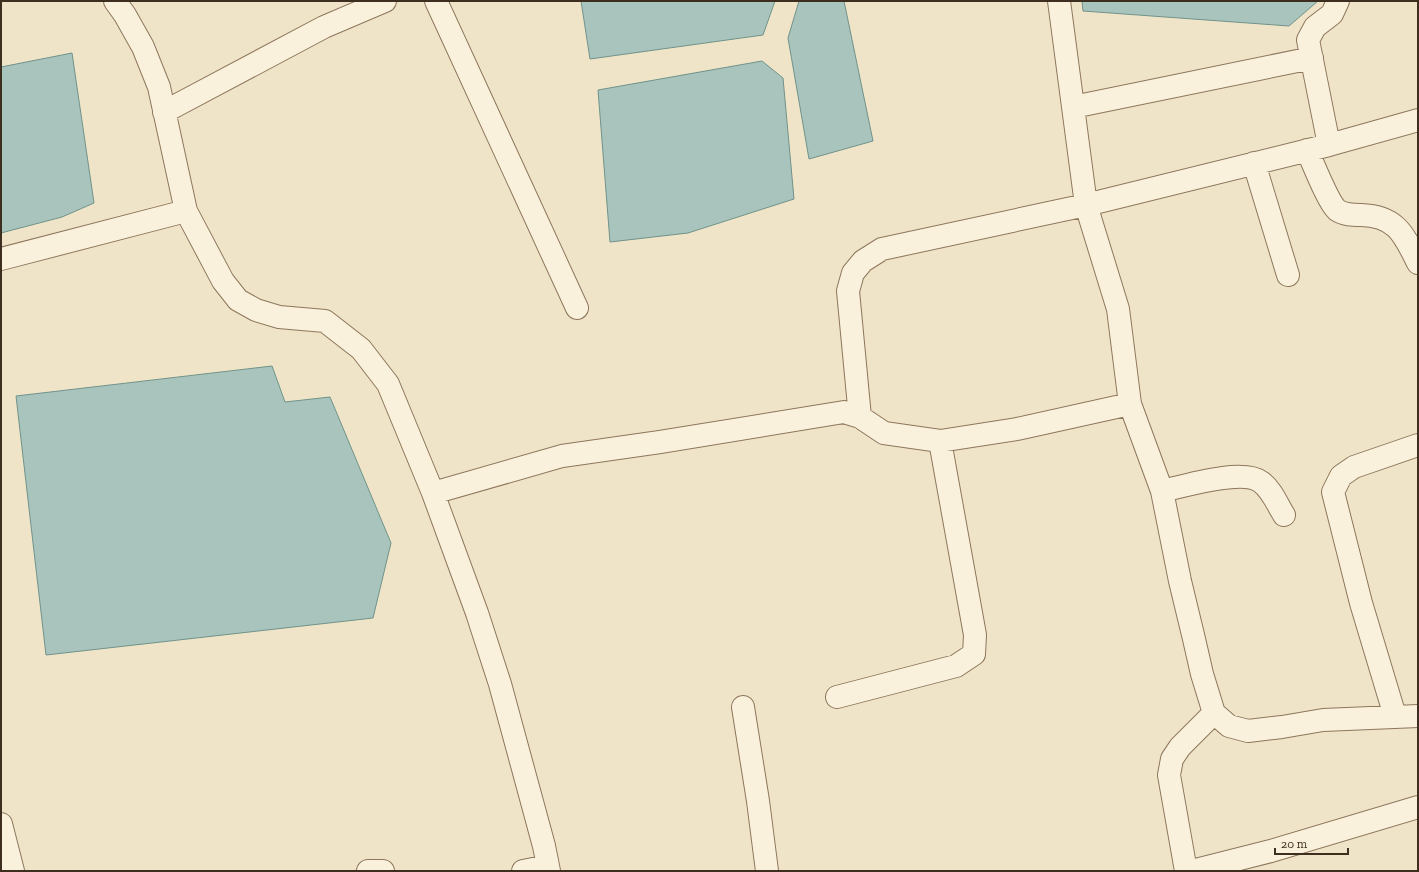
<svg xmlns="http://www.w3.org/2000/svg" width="1419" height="872" font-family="'Zilla Slab',serif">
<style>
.water{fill:#a9c4bc;stroke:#6f938a}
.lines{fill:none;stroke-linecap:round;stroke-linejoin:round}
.street-casing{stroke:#8d765c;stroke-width:24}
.street{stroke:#faf1dc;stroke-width:22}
</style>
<rect width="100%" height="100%" fill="#f0e4c8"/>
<path class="water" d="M581,1H775L763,35L590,59Z
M799,1H844L873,141L809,159L788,38Z
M1082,1H1318L1289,26L1083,11Z
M72,53L94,203L62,217L1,233V67Z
M762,61L783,78L794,199L688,233L610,242L598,90Z
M272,366L285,402L330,397L391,543L373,618L46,655L16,396Z"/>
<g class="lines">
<defs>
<path id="street" d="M115,1L125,15L143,47L159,87L186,211L223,281L238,300L256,310L279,317L325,321L361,349L388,384L433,493L477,613L500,684L544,846L549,871
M436,1L577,308
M1059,1L1086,205L1118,309L1130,404
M1073,107L1312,58
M164,112L324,27L385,1
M1329,145L1308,40L1315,27L1332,14L1338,1
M1307,150C1313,163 1328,202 1337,210C1344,215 1353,215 1361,215C1397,216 1404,235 1418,263
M1254,163L1288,275
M1,259L186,211
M860,417L848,291L853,273L863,261L882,249L1086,205L1329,145L1418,120
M1162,491C1184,486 1243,468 1261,482C1272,490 1277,504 1284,515
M433,493L562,456L660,442L844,412L860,417L884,433L940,441L1017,429L1130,404L1162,491L1180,581L1194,639L1202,674L1214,713L1229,726L1248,731L1282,727L1323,720L1418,716
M837,697L956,666L974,654L975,635L940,441
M743,707L758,801L767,871
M1395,716L1361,603L1333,492L1341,476L1354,467L1418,445
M1,824L13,871
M368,871H383
M523,871L548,866
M1186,871L1169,775L1172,759L1180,747L1214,713
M1192,871L1271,851L1418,807"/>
</defs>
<use href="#street" class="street-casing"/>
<use href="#street" class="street"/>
</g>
<rect width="1419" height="872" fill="none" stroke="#3d2e20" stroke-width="4"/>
<path d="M1275 848v6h73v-6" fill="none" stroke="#3d2e20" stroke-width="2"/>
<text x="1281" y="848" font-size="12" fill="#3d2e20" stroke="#f7eed8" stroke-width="3" paint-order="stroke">20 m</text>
</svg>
